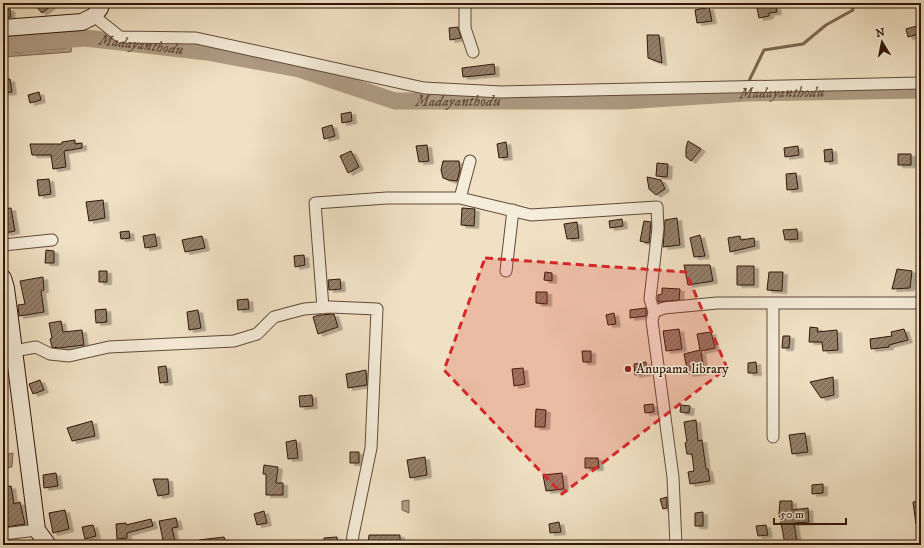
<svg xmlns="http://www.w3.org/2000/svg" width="924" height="548" font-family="'IM FELL DW Pica',serif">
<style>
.water{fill:url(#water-ripples);stroke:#7d6653}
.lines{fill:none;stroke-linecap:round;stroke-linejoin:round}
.shore{stroke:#705946;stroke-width:1}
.stream{stroke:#7d6653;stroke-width:3}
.river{stroke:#af9c84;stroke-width:17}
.building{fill:url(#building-hatch);stroke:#311609;filter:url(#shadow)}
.street-casing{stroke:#614938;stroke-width:13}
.secondary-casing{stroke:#311609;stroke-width:18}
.street{stroke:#f5ecd9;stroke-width:11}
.secondary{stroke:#f5ecd9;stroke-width:16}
.marked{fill:#d62828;fill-opacity:0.2;stroke:#d62828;stroke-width:3;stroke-dasharray:8 5;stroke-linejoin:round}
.poi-dot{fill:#8f2418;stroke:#f5ecd9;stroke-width:1.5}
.labels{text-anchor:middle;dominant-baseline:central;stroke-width:3;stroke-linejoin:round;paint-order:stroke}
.poi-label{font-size:14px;fill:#311609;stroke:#f5ecd9;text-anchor:start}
.water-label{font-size:15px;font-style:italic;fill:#634c3a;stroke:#f5ecd9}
</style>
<defs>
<pattern id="water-ripples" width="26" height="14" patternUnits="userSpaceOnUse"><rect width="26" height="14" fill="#af9c84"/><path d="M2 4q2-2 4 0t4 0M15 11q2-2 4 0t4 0" fill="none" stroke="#8f7e6a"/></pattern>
<pattern id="building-hatch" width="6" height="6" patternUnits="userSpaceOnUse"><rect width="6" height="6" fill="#94806a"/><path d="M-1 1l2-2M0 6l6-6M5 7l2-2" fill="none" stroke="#796855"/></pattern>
<filter id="shadow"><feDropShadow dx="4.5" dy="2.5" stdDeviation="0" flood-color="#0004"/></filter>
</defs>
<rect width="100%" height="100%" fill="#f0e1c4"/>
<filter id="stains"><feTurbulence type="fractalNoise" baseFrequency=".005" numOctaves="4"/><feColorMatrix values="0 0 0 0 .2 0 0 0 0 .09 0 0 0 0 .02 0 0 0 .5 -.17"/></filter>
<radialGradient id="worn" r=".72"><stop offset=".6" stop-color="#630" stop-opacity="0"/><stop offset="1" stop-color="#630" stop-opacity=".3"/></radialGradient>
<path class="water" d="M73,31L71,52L3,57V38Z
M13,453L12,467L3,468V455Z
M409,500V513L402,510V501Z"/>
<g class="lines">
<path class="shore" d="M3,42L66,36L68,38L67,47L66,48L3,53"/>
<path class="stream" d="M747,85L764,50L803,44L826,25L853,10L852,3"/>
<path class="river" id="s1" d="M3,45L85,38L207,52L299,69L395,101H624L746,93L921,90"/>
</g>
<path class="building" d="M33,3H55L42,13Z
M756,3H775L777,12L769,13V16L759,18Z
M709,7L712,21L697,23L695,10Z
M3,9H10L11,17L3,18Z
M917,26L919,34L908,37L906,29Z
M458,27L461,38L450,40L449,28Z
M647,35H659L662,63L648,58Z
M494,64L495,74L463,77L462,68Z
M10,79L12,92L3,93V80Z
M39,92L41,100L30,103L28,95Z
M351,112L352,121L342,123L341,114Z
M332,125L335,136L324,139L322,128Z
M75,140V144L82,143V148L64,151L66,167L53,169L51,155H32L30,144H62V142Z
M688,141L701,149L691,161L686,157V148Z
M506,142L508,157L499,158L497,144Z
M427,145L429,161L419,162L416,146Z
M798,146L799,155L785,157L784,148Z
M832,149L833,161L825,162L824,150Z
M351,151L359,167L348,173L340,156Z
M898,154H911V165H898Z
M443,161H459L460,170L457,181L449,180L443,178L441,170Z
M657,163L668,164L667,177L656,176Z
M796,173L798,189L787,190L786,174Z
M647,177L661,180L665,189L656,195L649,189Z
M49,179L51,194L39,196L37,180Z
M103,200L105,218L89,221L86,202Z
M11,208L15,231L5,233L3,209Z
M462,208L475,209L474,226L461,225Z
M677,218L680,245L663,247L665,220Z
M622,219L623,226L610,228L609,221Z
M644,221L651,222L649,243L640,241Z
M577,222L579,238L567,239L564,224Z
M797,229L798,239L785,240L783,230Z
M129,231L130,238L121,239L120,232Z
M155,234L157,246L145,248L143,236Z
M700,235L705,256L694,257L690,238Z
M202,236L205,248L185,252L182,240Z
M740,236L741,240L754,238L755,246L730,252L728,238Z
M46,250L54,251V263H45Z
M304,255L305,265L295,267L294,256Z
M684,265H710L713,281L688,285Z
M737,266H754V285H737Z
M897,269L912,271L910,288L892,289Z
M99,271H107V282H99Z
M545,272L552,273V281L544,280Z
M769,272H783L782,291L767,290Z
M43,277L44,290L41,291L44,312L19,316L18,305L25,304L20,281Z
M340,279L341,289L329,290L328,280Z
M662,288L680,289L679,300L658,302V295L662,294Z
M536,292H547V304L536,303Z
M248,299L249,309L238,310L237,300Z
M646,308V316L630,318V310Z
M106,309L107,322L96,323L95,310Z
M198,310L201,328L189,330L187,312Z
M614,313L616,324L608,325L606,315Z
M334,314L338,327L318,334L313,317L319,315Z
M61,321L63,332L82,330L84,345L59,348L52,347L50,339L52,338L49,323Z
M810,327L818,328L817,332L837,330L838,350L823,351L822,342H809Z
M679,329L682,349L666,351L663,331Z
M904,329L908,340L889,345V347L871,349L870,339L892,336L891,332Z
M711,332L715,348L701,351L704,372L688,374L684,354L700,350L697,334Z
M783,336H790L789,348H782Z
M582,351H591V362H583Z
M646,362L647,373L635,375L634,364Z
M756,362L757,373H748V363Z
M166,366L168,382L160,383L158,367Z
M523,368L525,384L514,386L512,369Z
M366,370L367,385L348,388L346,374Z
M833,377L834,395L821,398L810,382Z
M40,380L44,390L33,394L29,384Z
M312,395L313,406L300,407L299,396Z
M653,404L654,412L645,413L644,405Z
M681,405L690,406L689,413L680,412Z
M536,409L546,410L545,427H535Z
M696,420L698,441L702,440L706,469H708L710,481L690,484L688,472L694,471L692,454H687L685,443L687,442L684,422Z
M92,421L95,436L72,441L67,428Z
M805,433L808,452L792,454L789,435Z
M296,440L298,458L288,459L286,442Z
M350,452H359V463H350Z
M425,457L427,475L410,478L407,460Z
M585,458H598L599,468H585Z
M264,465L278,467L276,483H283V495H266V474H263Z
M56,473L58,486L44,488L43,475Z
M562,473L564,489L546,491L543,475Z
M153,479H168L169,494L158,496Z
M823,484V493L812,494V485Z
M11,486L14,504L20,502L25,524L6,527L3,514V487Z
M667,497V508L663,509L660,499Z
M780,501H792V510L808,508L809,522L794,523L797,541L785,544L779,513Z
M921,501V524H916L913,502Z
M65,510L69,529L53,533L49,513Z
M264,511L267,523L257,525L254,514Z
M703,512V526H695V513Z
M176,518L178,527L172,528L176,545H164L159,521Z
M151,519L153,526L127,533V538L117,539L116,524L126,523V525Z
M559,522L561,532L550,533L549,524Z
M93,525L96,536L85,539L82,527Z
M766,525L768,535L758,536L756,526Z
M369,535H400V545H368Z
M224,537L226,544L199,545V540Z
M337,537L338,545H324V538Z"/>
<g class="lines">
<defs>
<path id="street" d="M465,3V28L473,52
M94,16L120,37L196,38L424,88L502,92L921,83
M460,198L470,161
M3,245L52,240
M506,271L513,210
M323,308L315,203L387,198H460L531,215L657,207L658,228L650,299L654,312L652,321L673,477L676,545
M654,312L664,308L717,303H921
M14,351L36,347L50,354L69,356L109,347L234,341L257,334L274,317L304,309L330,307L377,309L371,448L353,535L352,545
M773,437V303
M3,534L37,530"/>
<path id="secondary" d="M3,28L82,22L94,16L100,8L101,3
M3,278L6,288L37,530L48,545"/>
</defs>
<use href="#street" class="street-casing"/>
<use href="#secondary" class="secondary-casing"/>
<use href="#street" class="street"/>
<use href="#secondary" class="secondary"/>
</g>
<path class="marked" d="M485,258L686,272L727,368L562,494L444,370Z"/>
<circle class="poi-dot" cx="628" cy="369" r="4"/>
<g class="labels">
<g class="poi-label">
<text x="636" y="369">Anupama library</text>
</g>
<g class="water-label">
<text stroke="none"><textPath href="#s1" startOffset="139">Madayanthodu</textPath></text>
<text stroke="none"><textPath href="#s1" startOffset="787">Madayanthodu</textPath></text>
<text stroke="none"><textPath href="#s1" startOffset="463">Madayanthodu</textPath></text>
</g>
</g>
<rect width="924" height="548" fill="none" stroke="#f0e1c4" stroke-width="16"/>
<rect x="4" y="4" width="916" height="540" fill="none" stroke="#311609" stroke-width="2"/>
<rect x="8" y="8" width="908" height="532" fill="none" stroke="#311609"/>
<g transform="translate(882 42) rotate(350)" stroke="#f5ecd9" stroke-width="3" paint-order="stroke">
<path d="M0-3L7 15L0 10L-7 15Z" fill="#311609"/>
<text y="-6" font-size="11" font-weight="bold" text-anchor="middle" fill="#311609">N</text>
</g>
<path d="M774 518v6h72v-6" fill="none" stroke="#311609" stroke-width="2"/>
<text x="780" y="518" font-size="12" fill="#311609" stroke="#f5ecd9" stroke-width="3" paint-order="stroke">50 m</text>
<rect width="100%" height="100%" filter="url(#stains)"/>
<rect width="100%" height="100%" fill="url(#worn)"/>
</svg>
